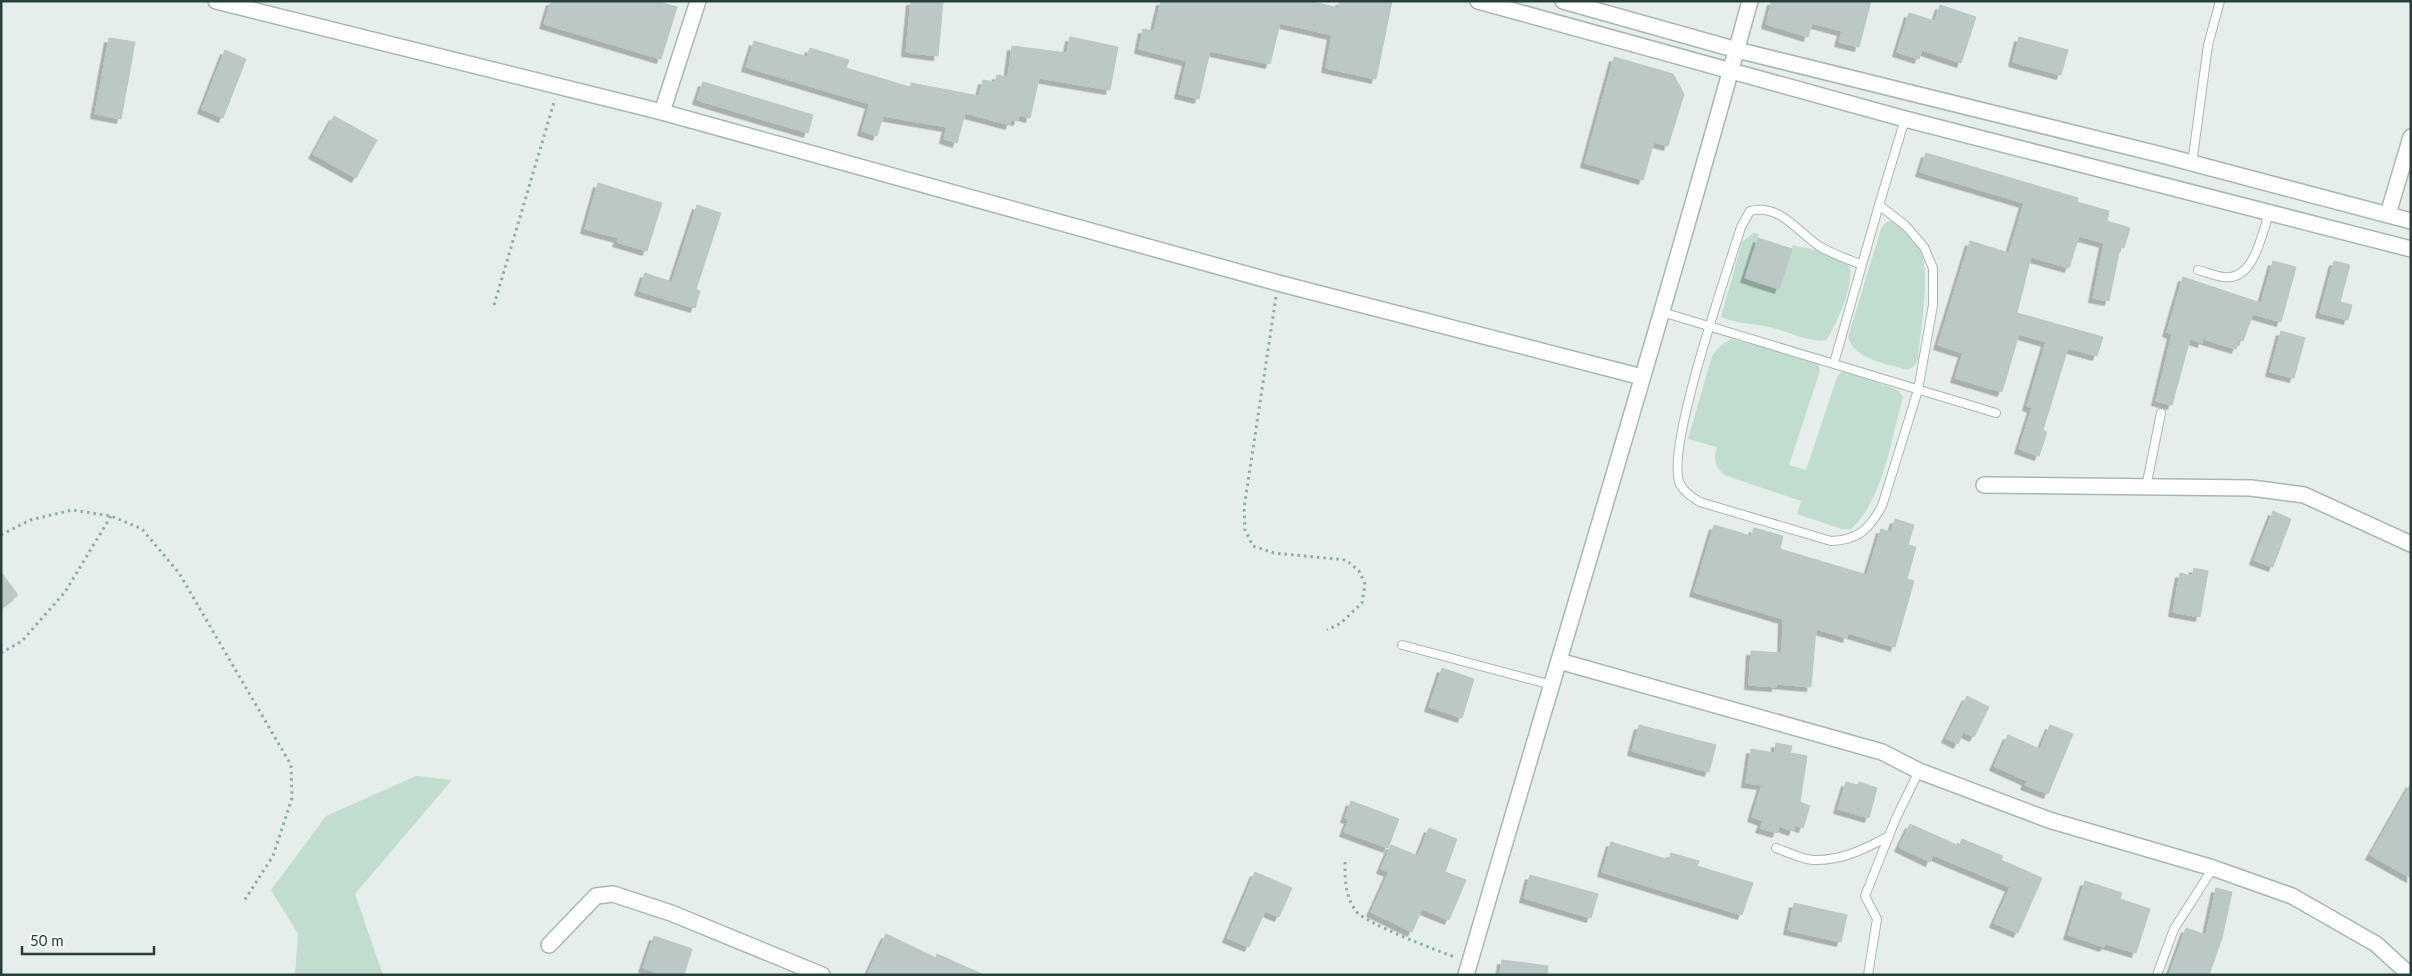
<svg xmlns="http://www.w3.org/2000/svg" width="2412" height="976" font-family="Lato,sans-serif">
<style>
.green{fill:#c1ddce}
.building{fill:#bbc8c6;stroke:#b9c7c4;filter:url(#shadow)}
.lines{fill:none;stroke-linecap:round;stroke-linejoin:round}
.service-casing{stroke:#a9b6b4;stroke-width:10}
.minor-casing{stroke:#a9b6b4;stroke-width:18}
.tertiary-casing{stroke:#a9b6b4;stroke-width:18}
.path{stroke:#89afab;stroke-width:3;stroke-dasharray:2.5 4;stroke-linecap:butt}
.service{stroke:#fff;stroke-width:8}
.minor{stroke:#fff;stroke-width:15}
.tertiary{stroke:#fff;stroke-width:15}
</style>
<defs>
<filter id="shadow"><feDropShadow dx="-4.5" dy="4.5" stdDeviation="0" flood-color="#0004"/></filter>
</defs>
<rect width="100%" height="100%" fill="#e6eeec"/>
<path class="green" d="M1891,221C1900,227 1913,238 1919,248C1932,267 1920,334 1918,359L1914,366L1907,370C1886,363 1855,360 1848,337L1881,229L1886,222Z
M1753,233L1759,234L1746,278L1779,289L1793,245C1809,249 1836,253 1848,265C1858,276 1835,329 1826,340C1805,343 1785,329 1764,326C1749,323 1735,323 1721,317L1742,242Z
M1731,339L1818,362L1820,371L1789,465L1806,470L1837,377L1843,370L1898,390L1903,397C1892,436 1882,503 1851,529H1842L1797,514L1801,501L1724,475C1715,466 1713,460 1717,447L1688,439L1712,356L1721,345Z
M416,776L452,780L355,894L383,975H295L298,934L271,890L326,816Z"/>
<path class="building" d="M551,1H656L677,7L661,59L544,24Z
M911,1H943L938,56L906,52Z
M1161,1H1310L1338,8L1340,1H1392L1376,79L1326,68L1332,35L1280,23L1270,64L1210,51L1199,99L1179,94L1187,61L1139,49L1143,29L1154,31Z
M1772,1H1871L1859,47L1839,42L1842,31L1812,23L1808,37L1766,24Z
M1940,5L1976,17L1961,63L1922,50L1919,59L1897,52L1909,13L1935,21Z
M1070,37L1118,47L1110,90L1039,78L1030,118L1019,115L1018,121L1011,120L1010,125L965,113L957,143L944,139L947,127L883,116L877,136L862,131L870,104L746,67L754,41L807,57L810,48L849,60L846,68L910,87L911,83L979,96L983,80L995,82L997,75L1008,77L1012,46L1067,53Z
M2019,37L2068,50L2061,75L2013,62Z
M109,38L135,42L121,119L95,114Z
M225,50L246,59L223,118L202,109Z
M1614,57L1673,74L1684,94L1668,146L1654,142L1643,180L1585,163Z
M703,82L813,115L808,133L697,100Z
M334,116L377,140L356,178L313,154Z
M1926,153L2078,198L2077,202L2109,211L2107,221L2130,228L2124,248L2120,247L2109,301L2093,298L2104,243L2079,236L2069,268L2031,257L2017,313L2103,337L2097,356L2068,348L2043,430L2047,432L2039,456L2019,449L2032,408L2027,406L2046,342L2019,334L2002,392L1955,378L1963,353L1938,345L1970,241L2009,253L2024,203L1920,172Z
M598,183L662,203L647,251L617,242L619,238L585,229Z
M697,205L721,213L696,289L700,291L695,308L639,291L645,273L672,282Z
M1758,238L1792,249L1779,289L1745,278Z
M2273,261L2296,267L2281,322L2253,314L2243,341L2239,340L2236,349L2203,339L2202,343L2190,339L2172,405L2156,401L2172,334L2167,332L2183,277L2261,303Z
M2334,261L2350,265L2340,302L2352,305L2348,320L2320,313Z
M2281,331L2305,338L2294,378L2270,372Z
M2273,511L2291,519L2273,567L2254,560Z
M1895,519L1914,525L1908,545L1916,547L1907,579L1914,581L1895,647L1848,633L1847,638L1816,629L1811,687L1776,684V687L1749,685L1751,651L1782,653L1783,619L1694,592L1714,525L1751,536L1754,528L1783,536L1780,549L1867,575L1881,529L1891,532Z
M2194,568L2208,571L2200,617L2173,612L2180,573L2192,576Z
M1,572L18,595L1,608Z
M1442,668L1474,679L1462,718L1429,707Z
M1967,696L1989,707L1974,737L1963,732L1958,744L1946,738Z
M1639,725L1716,745L1709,772L1632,751Z
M2050,725L2073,734L2048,794L2025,785L2027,781L1994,766L2008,735L2040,749Z
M1776,743L1792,746L1790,753L1807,756L1800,802L1810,806L1803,828L1795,825L1793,831L1779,826L1777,833L1760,828L1763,821L1752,817L1762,785L1746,783L1751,749L1775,753Z
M1846,782L1858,785L1859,782L1877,788L1869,818L1838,809Z
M2411,783V878L2370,855Z
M1351,801L1399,819L1388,848L1344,832L1349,819L1345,818Z
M1910,824L1959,846L1962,839L2003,856L2001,860L2042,878L2018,933L1994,923L2010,887L1933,855L1930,862L1899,847Z
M1429,828L1457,839L1445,872L1466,880L1449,920L1422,909L1412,932L1371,912L1389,872L1381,869L1391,845L1418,856Z
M1611,842L1669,860L1671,853L1699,861L1697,866L1753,883L1742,915L1602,872Z
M1255,872L1292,888L1279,917L1265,911L1249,947L1227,938Z
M1530,875L1598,894L1591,918L1524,898Z
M2085,881L2122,893L2120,899L2150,909L2136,953L2106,944L2104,947L2068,935Z
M2216,888L2232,892L2222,938L2209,975H2169L2186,928L2206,935Z
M1794,903L1847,915L1841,942L1788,930Z
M886,934L936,958L937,954L984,975H867Z
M654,936L692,949L684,975H664L643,968Z
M1502,960L1548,966L1547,975H1500Z"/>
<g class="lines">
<defs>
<path id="service" d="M2192,164L2208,45L2220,1
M1862,265C1848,259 1832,254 1819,246C1798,232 1779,203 1750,211L1741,227C1728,270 1664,451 1680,484C1685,493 1692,497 1700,502L1831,541C1859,540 1869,529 1882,506L1918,390L1933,305V268L1924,247L1906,226L1879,205L1905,119
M2198,270C2206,272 2215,276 2224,277C2254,281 2262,234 2269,213
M1662,312L1996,413
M1834,363L1879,205
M2146,487L2161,413
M1402,645L1552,685
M1776,848C1787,852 1801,859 1813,860C1841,861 1865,849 1889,836
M1868,975L1877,919L1865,896L1896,818L1919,771
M2157,975L2174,929L2213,868"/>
<path id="minor" d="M216,1L662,112L1278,283L1642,377
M662,112L698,1
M2388,214L2411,137
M1984,485L2251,488L2304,495L2411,544
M1559,661L1882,752L1919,771L2049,820L2213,868L2292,896L2376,944L2410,975
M549,945L596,896L613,894L671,913L822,975
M1466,975C1561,650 1660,327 1750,1"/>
<path id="tertiary" d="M1478,1L1905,119L2411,249
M1563,1L1737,50L2158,154L2411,221"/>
</defs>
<use href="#service" class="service-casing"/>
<use href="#minor" class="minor-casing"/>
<use href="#tertiary" class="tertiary-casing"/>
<path class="path" d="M1276,297L1244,508L1245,530L1253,546L1274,553L1346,560L1359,571L1365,584L1362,603L1341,623L1327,630
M494,305L555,99
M1,535L30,520L72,510L111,516L142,529L179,573L291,765L292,798L273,856L244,901
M1,653L22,641L65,592L111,516
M1345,862C1345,880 1345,896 1356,911C1364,923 1438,951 1455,957"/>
<use href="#service" class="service"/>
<use href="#minor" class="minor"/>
<use href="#tertiary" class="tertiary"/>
</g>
<rect width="2412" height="976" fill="none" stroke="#263f3d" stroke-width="5"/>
<path d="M22 946v8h132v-8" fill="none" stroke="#263f3d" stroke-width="2.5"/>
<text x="30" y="946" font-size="15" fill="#263f3d" stroke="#f6faf9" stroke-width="4" paint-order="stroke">50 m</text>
</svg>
